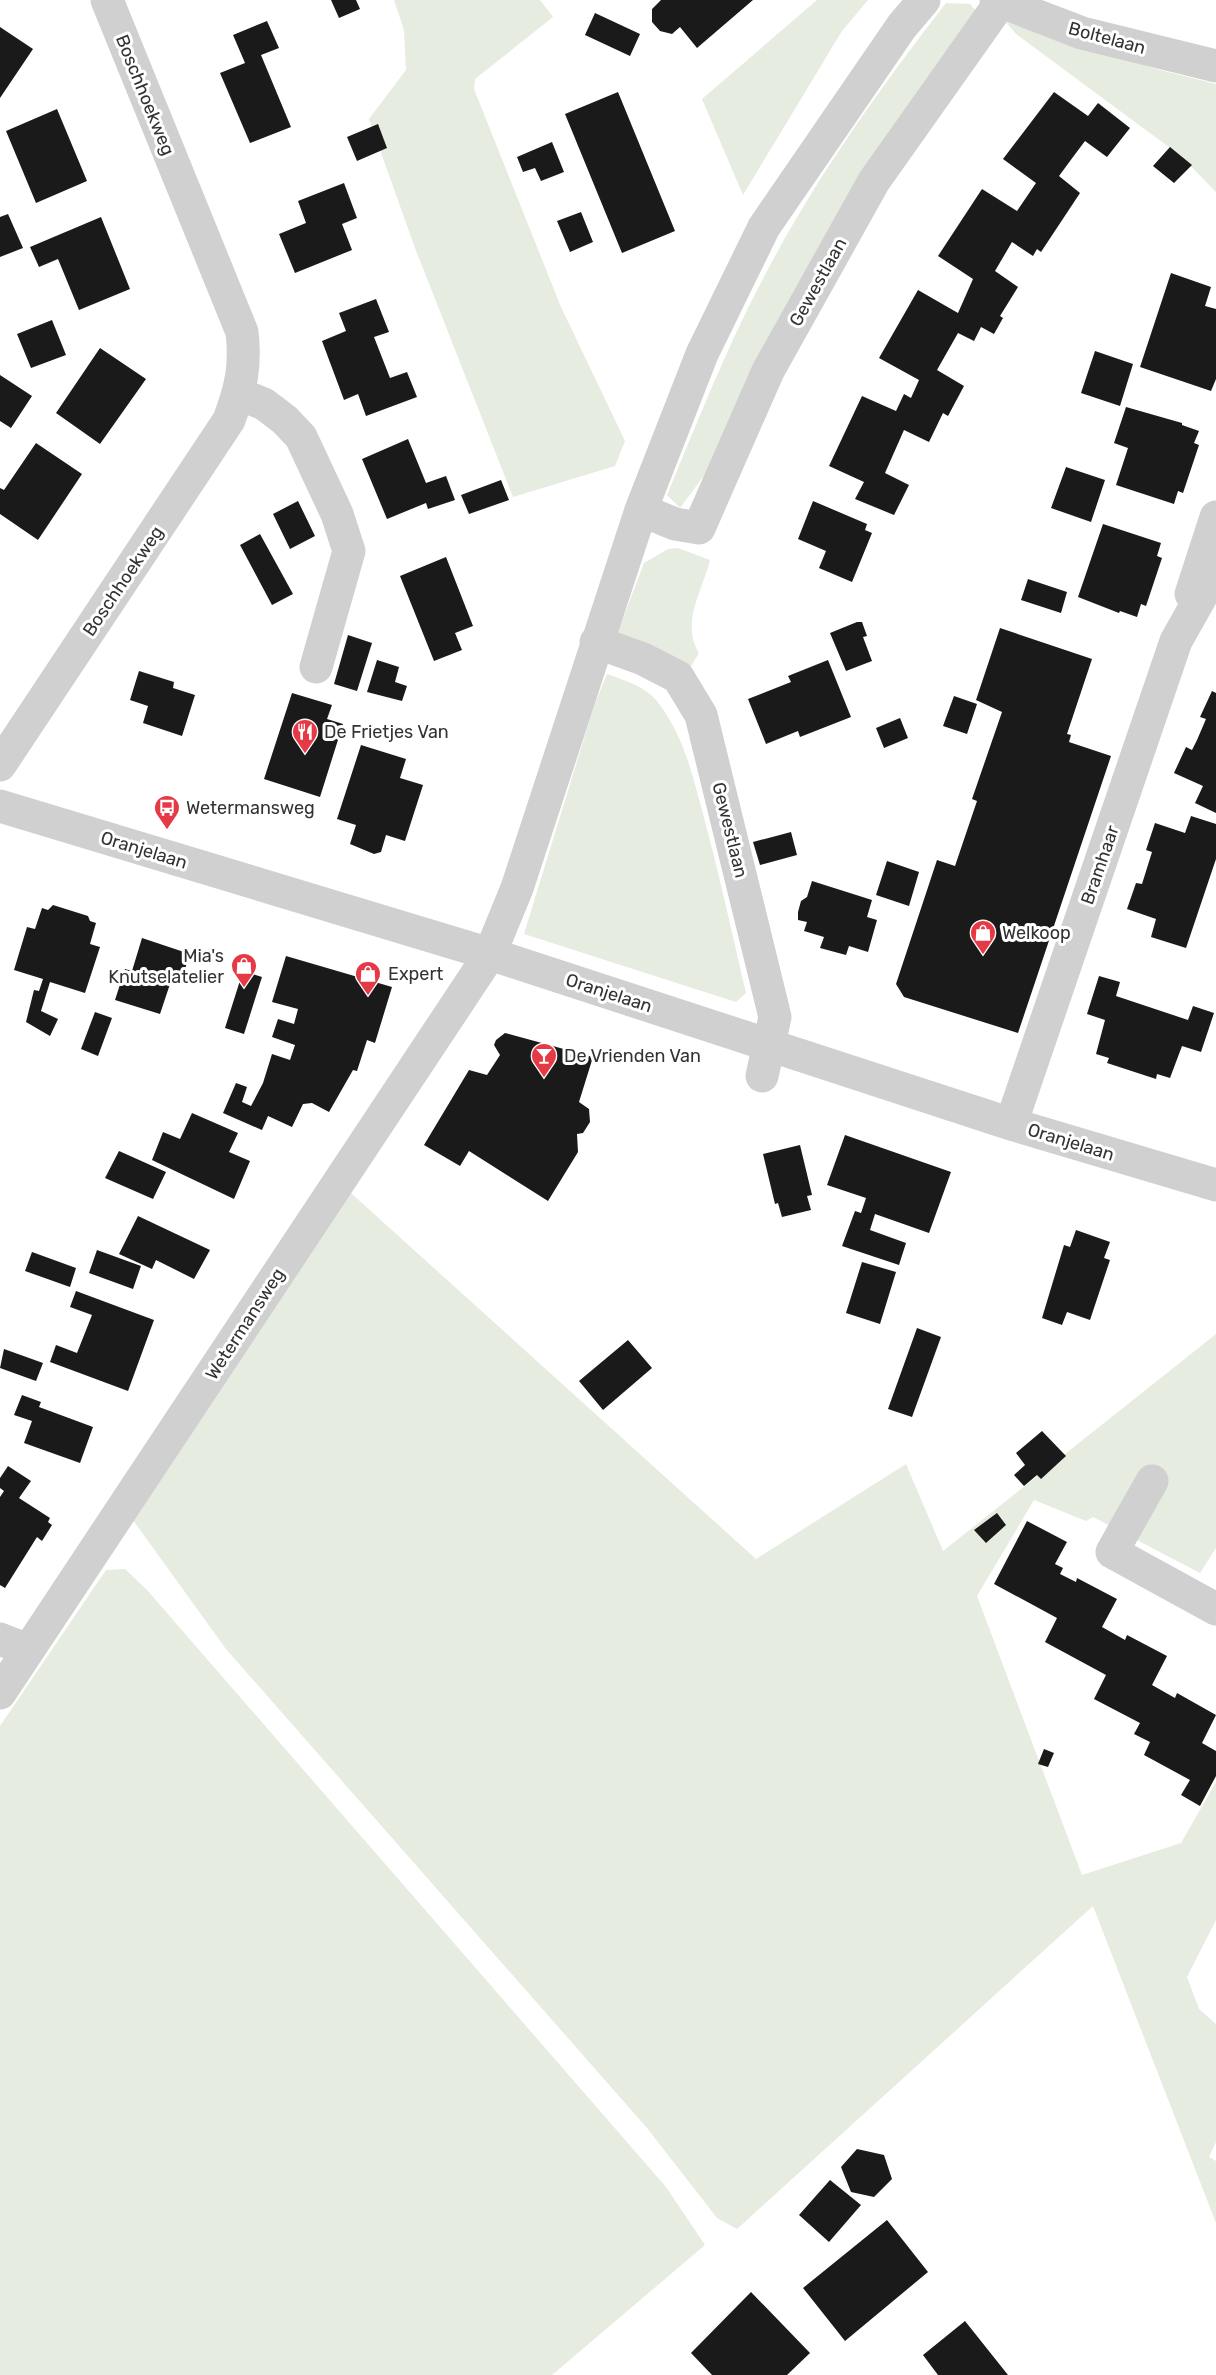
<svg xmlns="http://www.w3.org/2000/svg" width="1216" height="2375" font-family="Rubik,sans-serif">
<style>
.green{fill:#e6ecdf}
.building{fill:#1a1a1a}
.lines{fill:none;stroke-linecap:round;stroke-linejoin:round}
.minor{stroke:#d0d0d0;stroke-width:33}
.labels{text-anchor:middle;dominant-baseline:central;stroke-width:6;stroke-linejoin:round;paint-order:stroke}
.street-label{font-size:18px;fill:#333;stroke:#fff}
.poi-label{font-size:18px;fill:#333;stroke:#fff;text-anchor:start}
</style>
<rect width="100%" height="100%" fill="#fff"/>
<path class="green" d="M394,0H540L553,17L475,79L474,89L561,307L625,441L615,466L513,497L415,248L369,119L406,70L404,30Z
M817,0H868L842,31L743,195L702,99Z
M946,3L970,4L978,13L706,473L680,508L667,495C698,421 727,346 765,275C815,179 880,88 946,3Z
M1006,22L1160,70L1216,84V192L1181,156L1016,34Z
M678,548L710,560C703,590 680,622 699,653L690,668L616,637L644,563L668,549Z
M607,674C624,680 644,686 656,700C683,733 692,773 703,814C719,873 732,933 746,993L736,1002L524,934L594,706Z
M342,1185L756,1559L906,1464L943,1551L1216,1334V1548L1200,1573L1093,1517L1086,1521L1034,1500L977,1596L1082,1875L1181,1843L1216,1782V1920L1187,1977L1199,2009L1216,2024V2142L1209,2157L1216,2161V2223L1093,1906L737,2229L717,2218L647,2128L226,1649L130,1516Z
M125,1569L147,1590L666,2187L705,2245L552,2375H0V1726L106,1570Z"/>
<path class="building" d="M331,0H356L360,9L339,18Z
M661,0H753L697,48L680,27L672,34L660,31L652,22V9Z
M595,13L640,34L630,56L585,35Z
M267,21L279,48L261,55L291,127L250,143L220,73L245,63L233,35Z
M0,27L33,49L0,98Z
M618,92L675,231L622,253L565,114Z
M1054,92L1088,116L1098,103L1130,128L1107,157L1085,141L1073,157L1059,176L1080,193L1041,252L1037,249L1033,256L1012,242L995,271L1018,287L1000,316L1003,318L994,334L981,327L974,341L958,333L937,370L964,386L948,416L943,413L929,442L904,430L885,473L909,485L894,515L855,499L864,482L829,466L862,396L896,411L904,394L911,398L919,380L879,358L918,290L958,313L973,279L938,256L982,189L1017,211L1036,183L1003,159Z
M57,109L87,181L36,203L6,131Z
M378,124L387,148L357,161L347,137Z
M552,142L564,172L541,181L535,168L523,172L517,157Z
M1170,147L1192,165L1174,183L1153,166Z
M344,183L357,218L342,224L352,250L295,273L279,234L306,223L298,201Z
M581,212L593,242L570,252L557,221Z
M8,214L23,248L0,257V217Z
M101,217L130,289L79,310L58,259L39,267L30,247Z
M1171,273L1211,287L1205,306L1216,309V379L1211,391L1140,367Z
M376,299L389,332L374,337L390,378L407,372L417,397L366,416L358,394L344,400L322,341L346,331L339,313Z
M52,320L66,355L31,368L17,334Z
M100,348L146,379L100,444L56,413Z
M1095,351L1133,364L1120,406L1081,393Z
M0,375L32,396L11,428L0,421Z
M1126,407L1182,423V425L1199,431L1194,443L1199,445L1183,493L1178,491L1174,504L1116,485L1128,448L1114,443Z
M408,439L426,483L446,476L455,500L428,509L426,503L387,519L362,459Z
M36,443L82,474L38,540L0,514V488L4,490Z
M1066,467L1105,480L1091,522L1051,508Z
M501,480L509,500L469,514L461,495Z
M298,501L315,536L290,549L273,514Z
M813,501L867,524L865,530L872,533L852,582L819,568L826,551L798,539Z
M1103,524L1161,543L1157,556L1162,558L1146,606L1141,604L1137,617L1120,611L1119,613L1078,597Z
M260,534L293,594L272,605L240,545Z
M446,557L473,626L455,633L462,650L434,661L400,576Z
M1028,579L1067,592L1061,613L1021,600Z
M857,622H862L867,636L863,637L872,661L846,671L830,633Z
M1000,628L1092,659L1067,734L1071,735L1069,742L1111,756L1018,1033L904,997L896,984L937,860L955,866L977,801L972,799L1002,712L976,700Z
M348,635L372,643L357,691L334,684Z
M377,660L399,667L395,682L407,686L402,701L367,692Z
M828,660L851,717L800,737L798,731L766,744L748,699L791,682L788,676Z
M139,671L174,682L173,688L195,695L182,736L143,723L148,706L130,700Z
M1212,691L1216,693V813L1195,803L1203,786L1174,773L1186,747L1192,750L1197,740L1206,719L1200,717Z
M292,693L332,705L327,719L343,724L320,797L264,779Z
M954,696L977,704L967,734L943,726Z
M900,718L908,738L884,748L876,728Z
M361,745L406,759L400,778L423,785L405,841L386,835L381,852L374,854L350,844L356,825L337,819Z
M1191,816L1216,824V859L1186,948L1151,937L1156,919L1127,909L1136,883L1142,884L1152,852L1146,850L1155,823L1185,833Z
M791,832L797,855L760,865L753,842Z
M887,861L919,872L909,906L876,895Z
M812,881L872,900L867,917L877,920L868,952L849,946L846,955L820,948L824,937L804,931L807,922L798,920V912L801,901L807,897Z
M53,905L88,916L90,921L96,923L90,944L100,947L85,993L50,982L41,1011L58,1019L50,1036L26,1022L34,990L39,991L43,979L14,970L27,927L35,929L42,908L48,910Z
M142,938L190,954L183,975L174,972L160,1014L115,1000L125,969L132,971Z
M286,956L392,987L375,1043L367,1040L357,1071L353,1070L329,1112L312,1103L303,1104L292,1127L268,1116L262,1130L223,1113L236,1083L247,1087L242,1102L251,1106L263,1083L272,1054L290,1060L295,1045L272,1037L278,1019L294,1024L298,1009L272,1002Z
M243,971L262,977L244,1034L225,1028Z
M1099,976L1120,982L1116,996L1188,1020L1193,1006L1214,1013L1201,1052L1182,1046L1170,1078L1157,1074L1156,1079L1107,1063L1109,1058L1096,1054L1105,1020L1087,1014Z
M95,1012L112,1018L98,1056L81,1049Z
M505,1033L593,1057L579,1102L589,1109L590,1122L583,1133L577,1134L578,1152L548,1201L469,1151L460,1166L424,1145L469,1070L487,1075L500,1055L494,1045L496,1040Z
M192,1113L238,1133L229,1152L250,1161L234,1199L152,1160L163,1132L180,1139Z
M845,1135L951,1172L929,1233L875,1214L870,1230L906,1243L899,1265L842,1246L855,1211L861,1213L866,1198L827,1185Z
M800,1145L812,1195L807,1196L811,1210L782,1217L778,1203L775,1204L763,1154Z
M119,1151L166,1172L153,1199L105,1178Z
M138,1216L210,1250L194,1279L156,1260L152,1269L119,1254Z
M1076,1230L1110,1242L1104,1258L1110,1260L1090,1320L1067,1312L1062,1325L1042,1318L1064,1245L1070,1247Z
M97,1250L141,1266L133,1289L89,1273Z
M32,1252L76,1268L70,1287L25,1271Z
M862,1262L896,1272L880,1324L846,1313Z
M76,1291L154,1320L128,1391L50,1362L56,1345L77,1353L92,1315L70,1307Z
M917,1328L941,1337L912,1417L888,1409Z
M628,1340L652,1368L603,1410L579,1381Z
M4,1349L43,1363L36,1381L0,1368Z
M22,1395L41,1402L39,1407L93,1427L80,1463L24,1443L32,1421L14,1415Z
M1042,1431L1066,1456L1041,1479L1037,1475L1024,1486L1014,1475L1025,1465L1016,1453Z
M8,1466L31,1481L19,1498L50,1518L48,1522L52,1525L42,1541L37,1537L5,1588L0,1585V1497L4,1491L0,1488V1478Z
M997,1513L1006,1525L986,1543L974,1530Z
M1027,1521L1067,1542L1055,1564L1063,1568L1060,1574L1076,1582L1077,1578L1117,1599L1102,1627L1125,1640L1127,1635L1167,1656L1152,1685L1175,1698L1177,1693L1216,1715L1202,1743L1216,1751V1776L1200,1806L1181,1795L1190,1780L1144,1755L1150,1742L1134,1734L1140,1723L1094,1699L1106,1675L1045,1642L1057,1618L994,1584Z
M1044,1749L1054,1753L1048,1767L1038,1764Z
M857,2149L884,2155L892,2179L874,2197L851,2192L841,2167Z
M830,2180L861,2205L829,2242L799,2215Z
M887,2220L928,2272L845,2341L803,2288Z
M751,2292L810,2353L787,2375H712L691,2353Z
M965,2321L1008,2375H938L923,2355Z"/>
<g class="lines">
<path class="minor" d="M996,0L1082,33L1216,66
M239,394L264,404L285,420L301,437L337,514L349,551L316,667
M641,510L675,524L699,528L768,371L874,181L1000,3
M1191,594L1216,517
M596,642L643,659L678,677L701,715L775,1017L762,1076
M0,765L229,420C241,388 246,366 242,332L107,0
M0,806L490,954L1011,1124L1216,1185
M1011,1124L1176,641L1216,570
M1152,1481L1112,1552L1216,1609
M0,1639L28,1650
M0,1693L490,954L517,888L641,510L702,354L764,227L902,26L924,0"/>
</g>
<defs>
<symbol id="restaurant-pin" viewBox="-11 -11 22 30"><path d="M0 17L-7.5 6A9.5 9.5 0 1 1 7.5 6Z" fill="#e63946" stroke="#fff"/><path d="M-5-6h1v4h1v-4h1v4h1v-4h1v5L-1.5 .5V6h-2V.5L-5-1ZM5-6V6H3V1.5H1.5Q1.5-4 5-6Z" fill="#fff"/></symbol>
<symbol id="bus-pin" viewBox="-11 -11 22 30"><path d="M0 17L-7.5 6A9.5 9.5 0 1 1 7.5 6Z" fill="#e63946" stroke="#fff"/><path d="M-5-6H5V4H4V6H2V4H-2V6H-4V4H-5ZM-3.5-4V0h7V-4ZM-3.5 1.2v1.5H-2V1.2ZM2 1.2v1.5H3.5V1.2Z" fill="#fff"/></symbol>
<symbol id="shop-pin" viewBox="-11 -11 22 30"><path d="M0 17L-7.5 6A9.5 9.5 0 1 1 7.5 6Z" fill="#e63946" stroke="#fff"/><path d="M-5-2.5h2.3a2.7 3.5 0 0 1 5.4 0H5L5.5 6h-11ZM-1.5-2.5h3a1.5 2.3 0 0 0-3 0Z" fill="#fff"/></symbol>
<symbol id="bar-pin" viewBox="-11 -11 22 30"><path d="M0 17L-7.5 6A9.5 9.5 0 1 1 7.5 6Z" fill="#e63946" stroke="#fff"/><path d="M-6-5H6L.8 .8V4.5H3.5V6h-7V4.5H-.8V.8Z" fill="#fff"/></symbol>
</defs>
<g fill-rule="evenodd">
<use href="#restaurant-pin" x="290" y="717" width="30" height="40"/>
<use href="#bus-pin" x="152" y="793" width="30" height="40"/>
<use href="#shop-pin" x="968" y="918" width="30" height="40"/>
<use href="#shop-pin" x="229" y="951" width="30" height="40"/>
<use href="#shop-pin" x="353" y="959" width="30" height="40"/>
<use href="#bar-pin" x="529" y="1041" width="30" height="40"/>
</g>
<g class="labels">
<g class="street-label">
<text transform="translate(1107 38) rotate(15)">Boltelaan</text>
<text transform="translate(145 95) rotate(68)">Boschhoekweg</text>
<text transform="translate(818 282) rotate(-61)">Gewestlaan</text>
<text transform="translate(123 581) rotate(-56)">Boschhoekweg</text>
<text transform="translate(730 830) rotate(76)">Gewestlaan</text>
<text transform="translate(144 850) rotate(17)">Oranjelaan</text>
<text transform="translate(1100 865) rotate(-71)">Bramhaar</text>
<text transform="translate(609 993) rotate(18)">Oranjelaan</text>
<text transform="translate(1071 1142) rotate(17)">Oranjelaan</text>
<text transform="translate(245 1324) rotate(-57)">Wetermansweg</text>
</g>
<g class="poi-label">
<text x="324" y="732">De Frietjes Van</text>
<text x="186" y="808">Wetermansweg</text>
<text x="1002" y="933">Welkoop</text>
<text x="224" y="956" text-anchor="end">Mia's<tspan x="224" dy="21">Knutselatelier</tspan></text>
<text x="388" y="974">Expert</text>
<text x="564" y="1056">De Vrienden Van</text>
</g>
</g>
</svg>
